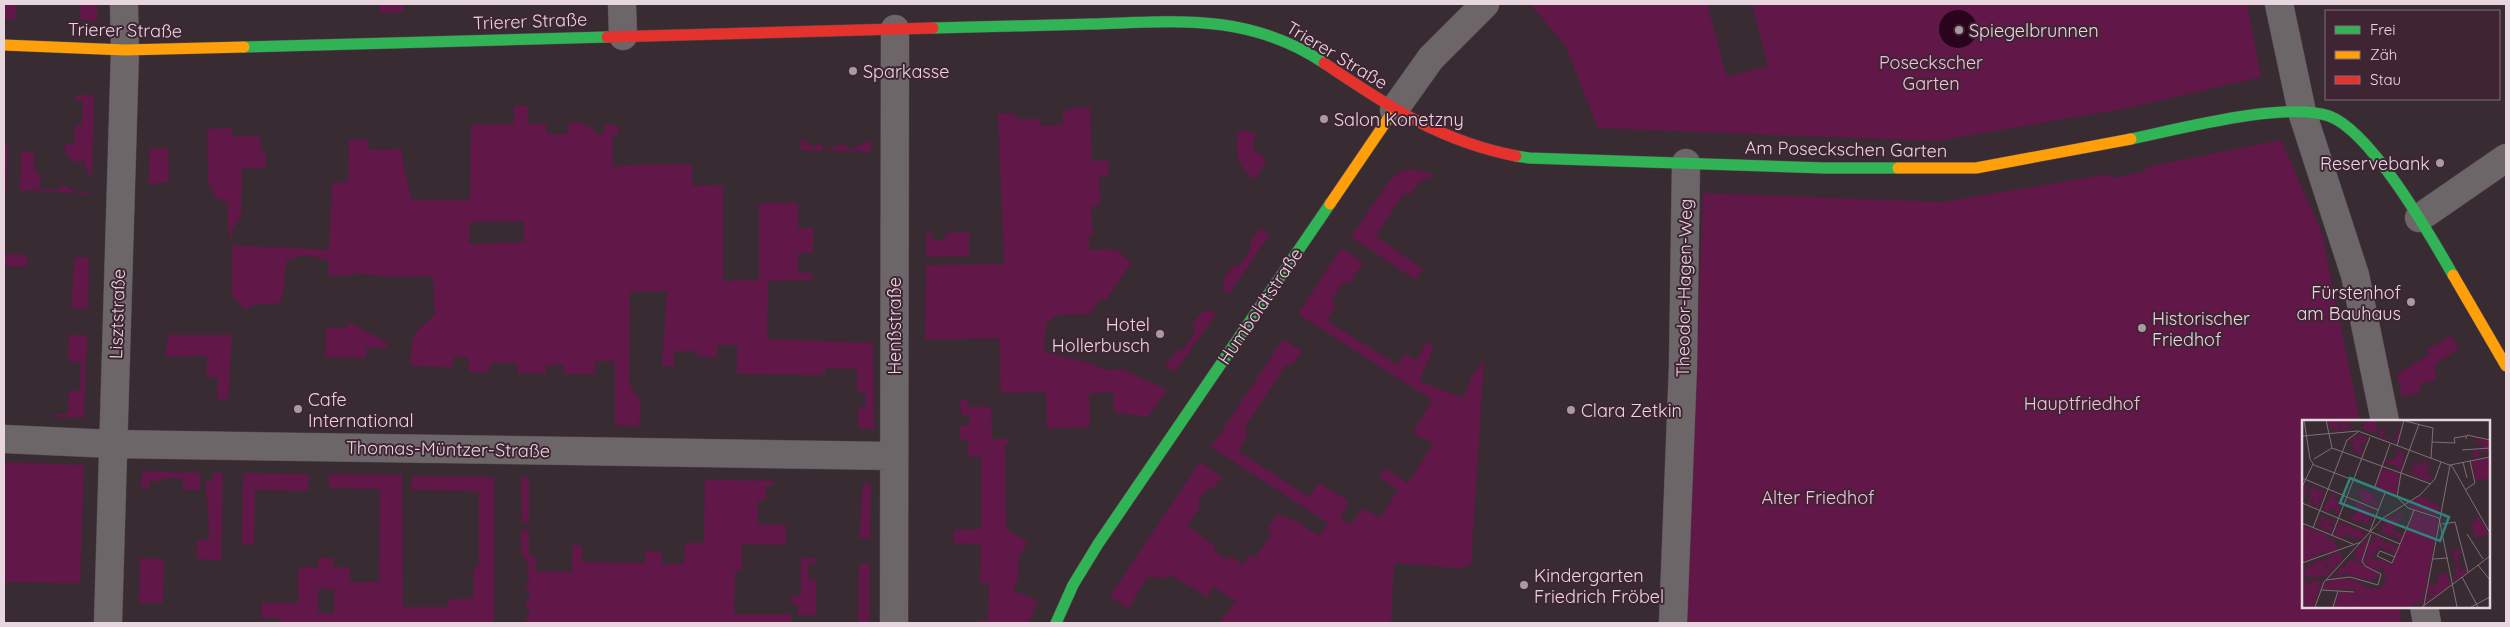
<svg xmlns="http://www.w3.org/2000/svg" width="2510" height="627" font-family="Quicksand,sans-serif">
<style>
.green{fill:#611747;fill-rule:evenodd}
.water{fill:#2a041c}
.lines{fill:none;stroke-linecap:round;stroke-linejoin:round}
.street-casing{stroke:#54474e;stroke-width:29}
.fast-casing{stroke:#54474e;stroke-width:12}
.slow-casing{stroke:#54474e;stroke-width:12}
.jam-casing{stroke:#54474e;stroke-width:12}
.street{stroke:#6c6669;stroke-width:28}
.fast{stroke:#30b455;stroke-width:11}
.slow{stroke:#ff9f0a;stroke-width:11}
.jam{stroke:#e5322d;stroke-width:11}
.poi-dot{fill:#ab9aa2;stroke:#3f2533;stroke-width:2}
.labels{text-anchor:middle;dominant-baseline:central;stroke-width:4;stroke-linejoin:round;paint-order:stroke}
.street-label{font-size:18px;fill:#e8d6df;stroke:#3f2533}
.poi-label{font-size:18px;fill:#e8d6df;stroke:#3f2533;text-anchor:start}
.park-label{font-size:18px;fill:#f1c2db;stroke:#3f2533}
.inset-road{fill:none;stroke:#7f6f77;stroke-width:1}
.view{fill:#30847f;fill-opacity:0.15;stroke:#30847f;stroke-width:2.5}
.inset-edge{fill:none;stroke:#e8d6df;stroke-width:2.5}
</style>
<rect width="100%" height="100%" fill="#392b32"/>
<path class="green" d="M4,4H16V19L4,20Z
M80,4H97V22L80,19Z
M380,4H403L404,12L380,13Z
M1530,4H1707L1727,77L1768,66L1752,4H2247L2261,77L2128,108L1937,141L1598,128L1565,45Z
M76,95H94L92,177L85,169L84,160L76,163L67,156L64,144L74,145L75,125H82L83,101H76Z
M514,106H528V124H546L547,134H568V123H585L586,127H593L594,134H604V125H617L620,134L612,135L613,168L628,165L692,164V186L723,185V281L759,280V203H798V228H813V253H798V273H813L812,280L768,281L767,339L873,343L874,429H858V407H866V393L857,392V369L825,368V375L737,374V345H717V357H697V351H674V366H662L667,291L630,292L629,384L641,402L639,426L615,425V361H595V374H564V365H546V373H518L517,363H490L489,372H469L468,357H453V367L411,366C411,336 411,334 435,315L433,276L395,277L353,273L349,276L328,275L329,261C313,255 300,253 286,262L283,293L280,303L253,305L246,310L232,296V246L228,226L227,202L215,197L208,181L207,129L232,128V136H260L261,150L266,153L265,168H242L241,215L232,231V245L329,250L332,183L348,182L349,139L369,140V150L402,149C402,167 408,183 412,200H470L471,125L514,124ZM524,221V242L469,244L470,222Z
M1090,107L1092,161L1108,160L1109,177H1099L1100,205L1091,207L1093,235H1089V250L1116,249L1131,263L1105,301L1100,299L1090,314L1057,315L1046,323L1044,352L1082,361L1107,370L1122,369L1167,390L1148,417L1114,412L1113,392L1089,394L1090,427L1047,428L1046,392L1001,393L999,338L925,340L926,265L1004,264L998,114L1015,113L1016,119H1040V126L1063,125V111H1069V108Z
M1239,130L1256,133L1253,144L1254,150L1267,160L1254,180C1237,165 1233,151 1239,130Z
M801,138L812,147L820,143L824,150L844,144L849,150L871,140V152L801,150Z
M2281,140L2322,233L2360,421H2304V606H2398L2402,623H1687L1703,193L1942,202L2109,174L2113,178L2145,171L2146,167Z
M4,145L8,146L6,190H4Z
M150,148H168L169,182L148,184Z
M21,151L34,152L35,170L44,179H39V189L61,190V183L74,191L91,192V194L20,190Z
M1413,169L1435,175L1418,183L1410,195L1404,193L1376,236L1423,269L1416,280L1351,237L1389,181L1401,171Z
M1260,228L1270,234L1229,294L1222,289L1225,283L1222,281L1234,264L1238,267L1252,247L1249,244Z
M969,232V256L926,257V233H932V240H945V233Z
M1341,248L1363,262L1350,284L1344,281L1331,301L1336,305L1327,321L1398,365L1405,354L1416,360L1427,342L1434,347L1419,381L1463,398L1471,378L1484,359L1471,565L1458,568L1394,563L1391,623H1219L1236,601L1213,587L1207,597L1169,574L1164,580L1157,575L1154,579L1148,576L1128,609L1110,596L1200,462L1222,477L1213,488L1207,489L1198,501L1200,507L1187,526L1216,546L1213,551L1228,560L1231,556L1243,565L1250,555L1255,558L1272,533L1267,529L1277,514L1298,522L1319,536L1328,523L1211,447L1283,339L1302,351L1293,364L1286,365L1245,427L1247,436L1238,451L1309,497L1319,483L1349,501L1340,518L1351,524L1363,508L1380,518L1398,489L1379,477L1384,468L1408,483L1433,444L1413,433L1432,400L1298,314Z
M4,254L27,255V266H4Z
M75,257L89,258L88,309L71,308Z
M1208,309L1216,314L1175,372L1165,366L1178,349L1182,351L1196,331L1191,327L1202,311L1205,313Z
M348,322L385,341L389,348H366V358L325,357L326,328H347Z
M69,335H87L84,418L54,417V414H68L69,391H80L81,362L68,361Z
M168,335H232L228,399H217L218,377H207V356H165Z
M2451,335L2459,349L2435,364L2436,381L2420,383L2421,392L2402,397L2397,374L2429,355L2427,350Z
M960,400H967L968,407H991L992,439H1009V444H1005L1006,529L1028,542L1018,558L1019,577L1013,590L1038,601L1029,623H978V620H988L989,583H980L981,544L953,543L954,530L981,529V457L968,456V440H960L959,426L970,425L969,415H961Z
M5,462L84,465L80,583L4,582Z
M142,471L200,473V490H183V478H163V481H149V489L141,488Z
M212,473H223L221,560L197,559V540H209C210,519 206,502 206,481H212Z
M243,473L308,474V491L255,490L254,545L242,544Z
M329,474L402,475L403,607H448L449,599H473L474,567L479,566V491L411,490L412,476L494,477V623H279V618H261L262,603H298V569L311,566L318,570V558H333V567H349L350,582H379L380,489L329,488ZM318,589H334V613L318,612Z
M521,477H529V523H522Z
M705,480L774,481L773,485H766V500H758V524L786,525V545L742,544V571H735L734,614H791V623H529L525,619L530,611L525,603L531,594L525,587L530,577L526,573L530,567L521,553V530H529V556L536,557V571L572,572V545L582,546V562L645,563V551L662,552V564H684L685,543H704Z
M863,483H871L870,539L859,538Z
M140,558L164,559L163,603H139Z
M801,558H816V563H808V578L816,579V615H798V605L791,604V596L801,595Z
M859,564H870L869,623H858Z"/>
<path class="water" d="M1939 29a19 19 0 1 1 38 0a19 19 0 1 1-38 0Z"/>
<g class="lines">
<defs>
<path id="street" d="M622,4L623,36
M2279,4L2302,112L2355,275L2385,421
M1394,110L1431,58L1485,4
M2419,218L2506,158
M4,439L113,444L893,456
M2424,606L2427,623
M108,623L125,50L124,4
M894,623L895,29
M1673,623L1683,365L1686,163"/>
<path id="fast" d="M933,28C986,27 1039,25 1092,24C1177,21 1249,13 1324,63
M244,47L607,37
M2131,139C2179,129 2285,101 2329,116C2371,131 2430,235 2453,275
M1516,156L1529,158L1825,168H1898
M1056,623L1073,585L1098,544L1330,204"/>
<path id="slow" d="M4,45L125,50L244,47
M1898,168H1976L2131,139
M1330,204L1394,110
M2453,275L2506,366"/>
<path id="jam" d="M607,37L933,28
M1324,63C1388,106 1439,141 1516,156"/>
</defs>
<use href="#street" class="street-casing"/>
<use href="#fast" class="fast-casing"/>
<use href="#slow" class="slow-casing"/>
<use href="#jam" class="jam-casing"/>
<use href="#street" class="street"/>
<use href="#fast" class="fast"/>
<use href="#slow" class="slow"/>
<use href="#jam" class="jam"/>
</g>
<g class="poi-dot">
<circle cx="1959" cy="30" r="5"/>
<circle cx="853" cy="71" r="5"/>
<circle cx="1324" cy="119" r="5"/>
<circle cx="2440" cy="163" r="5"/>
<circle cx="2411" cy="302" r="5"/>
<circle cx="2142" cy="328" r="5"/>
<circle cx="1160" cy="334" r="5"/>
<circle cx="298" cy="409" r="5"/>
<circle cx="1571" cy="410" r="5"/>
<circle cx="1524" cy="585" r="5"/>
</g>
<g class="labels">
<g class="street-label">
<text transform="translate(530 21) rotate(-2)">Trierer Straße</text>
<text transform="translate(125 30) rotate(1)">Trierer Straße</text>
<text transform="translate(1337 55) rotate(31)">Trierer Straße</text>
<text transform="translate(1846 149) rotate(1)">Am Poseckschen Garten</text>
<text transform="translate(1684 288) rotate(-89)">Theodor-Hagen-Weg</text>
<text transform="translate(1260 306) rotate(-56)">Humboldtstraße</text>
<text transform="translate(117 314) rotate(-88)">Lisztstraße</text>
<text transform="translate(894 326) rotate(-90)">Henßstraße</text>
<text transform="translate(448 449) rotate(1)">Thomas-Müntzer-Straße</text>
</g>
<g class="poi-label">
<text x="1969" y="30">Spiegelbrunnen</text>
<text x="863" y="71">Sparkasse</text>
<text x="1334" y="119">Salon Konetzny</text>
<text x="2430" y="163" text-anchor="end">Reservebank</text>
<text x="2401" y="292" text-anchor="end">Fürstenhof<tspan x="2401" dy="21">am Bauhaus</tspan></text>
<text x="2152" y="318">Historischer<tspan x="2152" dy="21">Friedhof</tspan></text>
<text x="1150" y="324" text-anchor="end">Hotel<tspan x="1150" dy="21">Hollerbusch</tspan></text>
<text x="308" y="399">Cafe<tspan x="308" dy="21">International</tspan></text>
<text x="1581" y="410">Clara Zetkin</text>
<text x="1534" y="575">Kindergarten<tspan x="1534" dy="21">Friedrich Fröbel</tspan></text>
</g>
<g class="park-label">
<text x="1931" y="62">Poseckscher<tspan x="1931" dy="21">Garten</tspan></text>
<text x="2082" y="403">Hauptfriedhof</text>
<text x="1818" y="497">Alter Friedhof</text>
</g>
</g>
<g transform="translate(2302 420)">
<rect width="188" height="188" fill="#392b32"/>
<path d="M26,0H36L35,4L39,5V0H43V5L45,1L51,4L44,5L49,10L43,11V7L40,11L35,7L37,11L32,12L33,7L28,8ZM74,0V7L84,8L81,16L93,20L96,10H99L95,22L77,17L80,9H74L75,14L60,9L62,3ZM55,14L66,18L63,24L57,22L61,31L56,36L59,37L56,36V32L54,35L55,30L49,31L53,24L46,20L52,16L56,21ZM179,19L187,21V33L177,32V36L169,38L172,30L182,31L179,23H172V20ZM94,28L102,34L99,51L93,45L82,43L84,39L91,40L95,36ZM187,38V65V58L174,61L170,41ZM113,40L119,41L113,42L116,47L121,41L132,45H125L124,49L128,50L125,56L132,58L130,60H121L123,51L120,59L116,58L118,50L115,57L104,53L106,48V53L110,50L112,55L113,49L110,47ZM81,48L97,54L94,76L73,68ZM10,63L13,65L14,70L18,71L19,68V72L22,69L25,71L22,70L21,78L15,79L20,82L16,84L17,89L13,87L14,83L11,86L12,80L8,81L10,85L6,84L9,74L5,73L0,81V70L3,64L7,68L1,70L8,73L12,65ZM54,67L56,68L53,71L57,73L59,69L63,73L64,70L70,73L72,81L76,78L73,83L77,85L76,87L68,83L69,80L66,85L58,79L60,76L53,74ZM27,71L36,75L30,76L35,79L38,92L33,95L34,91L30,88L26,92L21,88L31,73ZM122,73L119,77L138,86L136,96L109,88L108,82L113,80L116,83L114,79ZM53,82L60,85L58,91L61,85V90L71,89L68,94L72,93L71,100L68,101V97L64,105L61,99L58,103L44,97H52L54,90L49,87H54ZM98,89L96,91L101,95L91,110L100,115L98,122L92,114L88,117L86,114L81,115L80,106H77L79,103L85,107L81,101L86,104L87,101L83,99L88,95V99H91L89,94L94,100L97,98L94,91ZM112,92L136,99L122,177L119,179L121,185L118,187L120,184L116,182L108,187H32L37,172L52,173L50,181L54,169H20L24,162L46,157V161L48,158L65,167L79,169L85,155L79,152L82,151L80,146L75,151L74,147L71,149L66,147L67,143L63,145L62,137H68L64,134L67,124L75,121L69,118L71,115L73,118L74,115L78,117L77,121L81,119L82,124L87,121L92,127L97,125L92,133L74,125L77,129L69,138L88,143V148ZM175,94L187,115V120L186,114L173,118L169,104L175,100ZM19,95L23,97L24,95L21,101L23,102L27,96L28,101L30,97V102L35,99L32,106L29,102L26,105L32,107L29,114L27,109L20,110L21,107L14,104L16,100L19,104ZM40,101L41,105L45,103L44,108L48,105L51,109H59L58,112L60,110L61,114L66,113L63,111L67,113L61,115L63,117L56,121V116L51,120L46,113L39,118L31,115L37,113L33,110L35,107H39L35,105ZM0,105L10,109L1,132L0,131ZM11,109L25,115L23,119L27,116L25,121H29L28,116L32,118V123L36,125L33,131L25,133L20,130L19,134H23L16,137L12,134L9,137H15L1,142L0,135ZM68,116L58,143L77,154L74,158L76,160L69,158L67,162L61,156L60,159L42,153L37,156L33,153L31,156L34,157L27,159L33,152L36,154L39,146L42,148L47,140L58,142L53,139L54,132L50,134L58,126L62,127L59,124ZM148,126L153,131L158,129L160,134L155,136L157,140L154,142H158L157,147L161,148L162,142L163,148L156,150V152L164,149L165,152L156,159L152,157L155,159L152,161L151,156L155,154L152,148L155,147ZM33,133H39L40,141L36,145V140L33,143L35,146L31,150L25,144L22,145L23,149L26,147L29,148L25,151L31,150L24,157L19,154L14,158L2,156L6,143L10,146L14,143L9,141L25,140L26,135L30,137ZM145,153L148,165L124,183V178L130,177L125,173L131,175L132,172L125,173L127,163L130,162V168L136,161V154ZM1,160L9,165L10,161H21L18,167L16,163L14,166L18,168L11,187H6L0,181V175H7L0,173Z" fill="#611747"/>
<path class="inset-road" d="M2,0L8,39L12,45L95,77L106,88L137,98M24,0L30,28M103,1L131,8L129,38M0,16L56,11L150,46L188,113M164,19L165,15L188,20M130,22L153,23L152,18L164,16M95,26L102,0M160,30L188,28M12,39L30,28L129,64M161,42L165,58M148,45L188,37M0,58L76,90M0,67L11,44M72,69L88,24M163,70L173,63L168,41M95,77L99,53L117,4M0,83L98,124M137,98L155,187M0,103L51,124M140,104L153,102L166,152M11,108L45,20L56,12M68,111L83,73M165,114L181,139M30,115L68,17M93,137L78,131L75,136L90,143L109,98L112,90M131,139L146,138M0,143L59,122M176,145L188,160M160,157L176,187M24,160L48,157L76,165L79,154L63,146L60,141L69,114M151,164L188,136M19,170L52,172M122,185L148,45M13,187L22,162L81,98L118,75L133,59L139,42M31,187L36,171M120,187L151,164M169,187L188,177"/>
<path class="view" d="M48,58L147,97L138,121L38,83Z"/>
<rect width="188" height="188" class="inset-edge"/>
</g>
<rect width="2510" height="627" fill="none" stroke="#e8d6df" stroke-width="10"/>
<rect x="2325" y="10" width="175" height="90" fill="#3f2533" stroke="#836c78"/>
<rect x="2335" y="26" width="25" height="8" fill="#30b455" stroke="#836c78"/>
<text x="2370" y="35" font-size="15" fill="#e8d6df">Frei</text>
<rect x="2335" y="51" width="25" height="8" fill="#ff9f0a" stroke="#836c78"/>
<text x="2370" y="60" font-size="15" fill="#e8d6df">Zäh</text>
<rect x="2335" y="76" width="25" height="8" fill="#e5322d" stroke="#836c78"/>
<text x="2370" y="85" font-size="15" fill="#e8d6df">Stau</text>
</svg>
